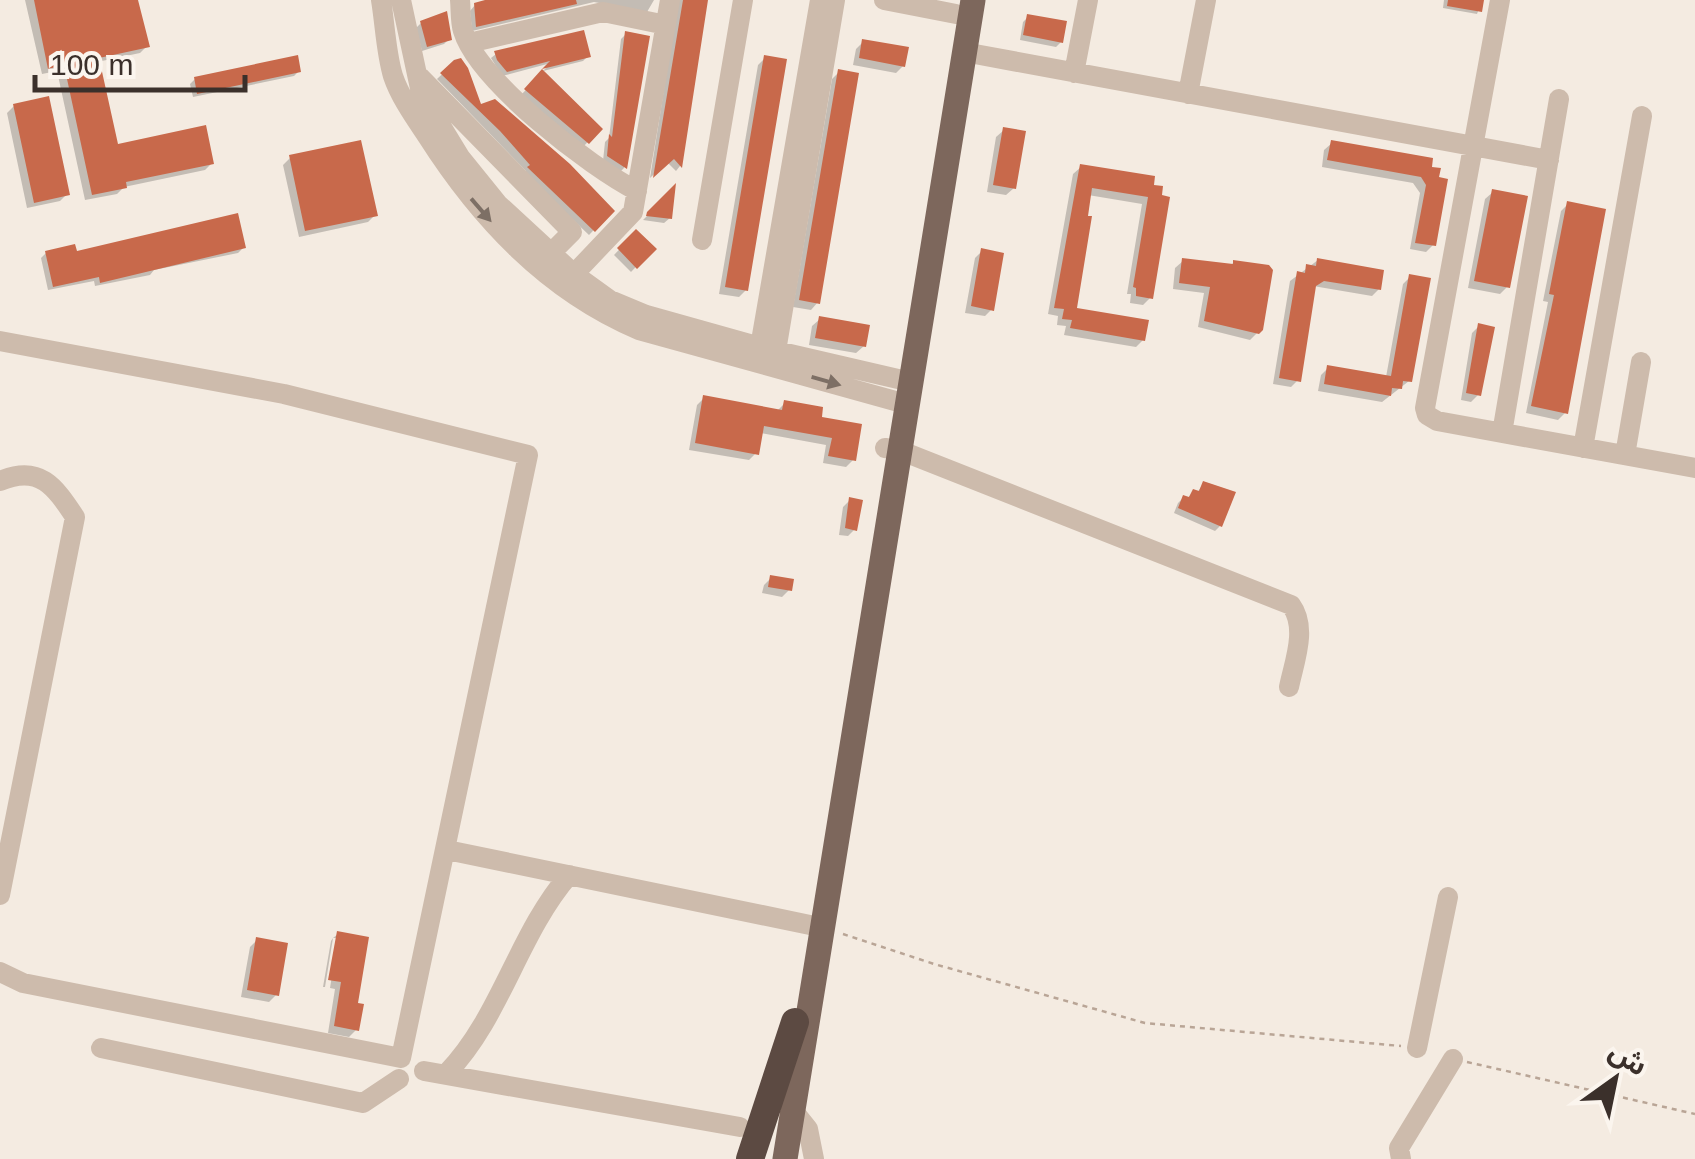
<svg xmlns="http://www.w3.org/2000/svg" width="1695" height="1159" font-family="Arial,'Noto Sans Arabic',sans-serif">
<style>
.shadow{fill:#0003}
.building{fill:#c8694b}
.lines{fill:none;stroke-linecap:round;stroke-linejoin:round}
.path{stroke:#b9a596;stroke-width:2.5;stroke-dasharray:5 5;stroke-linecap:butt}
.minor{stroke:#cdbbac;stroke-width:20}
.major{stroke:#7d675c;stroke-width:25}
.highway{stroke:#5c4a42;stroke-width:28}
.oneway{fill:#7d6f65}
</style>
<rect width="100%" height="100%" fill="#f4ebe1"/>
<path class="shadow" d="M25,0H137L147,46L140,53L97,62L116,147L212,163L205,170L124,187L117,194L85,200L57,71L42,74Z
M494,0H654L647,12L594,2L472,31L470,11L475,5Z
M678,0H705L680,166L676,171L667,162L650,178Z
M1444,0H1482L1477,14L1443,8Z
M1028,17L1061,42L1056,47L1020,40L1023,22Z
M421,23L449,39L444,44L422,51L416,28Z
M626,34L647,38L624,168L620,172L603,161L605,142L609,138L621,39Z
M863,42L903,66L896,73L853,65L856,49Z
M496,54L588,56L583,61L543,71L551,63L502,76L491,58Z
M765,58L746,290L739,297L719,294L758,65Z
M455,62L480,107L612,211L589,235L524,173L526,171L437,79Z
M299,71L294,76L193,97L190,84L195,79Z
M839,72L818,302L811,310L793,307L832,79Z
M542,73L600,129L583,147L521,95Z
M14,106L67,194L60,201L27,208L7,113Z
M1004,130L1014,188L1006,195L987,192L996,137Z
M1332,143L1429,169L1433,245L1426,252L1410,249L1420,193L1413,183L1322,167L1324,150Z
M290,158L375,215L368,222L299,237L283,165Z
M1081,167L1151,187L1150,298L1143,305L1130,303L1131,294H1127L1142,204L1088,195L1074,311L1143,340L1136,347L1064,335L1066,326L1057,325L1058,316L1048,314L1073,174Z
M673,190L670,218L664,223L643,220Z
M1493,192L1507,287L1500,294L1468,288L1485,199Z
M1568,204L1566,412L1558,420L1526,413L1548,302L1543,301L1561,211Z
M636,232L653,249L631,272L614,255Z
M243,248L238,253L154,270L150,275L95,286L94,281L48,290L41,258L46,253Z
M982,251L992,309L985,316L965,313L975,258Z
M1318,260L1379,289L1372,296L1313,286L1298,380L1291,387L1273,384L1290,281Z
M1183,261L1230,266L1234,262L1261,329L1250,340L1198,327L1204,293L1173,289L1175,268Z
M1410,277L1409,381L1382,402L1318,391L1321,375L1328,368L1386,377L1403,284Z
M820,319L864,346L856,353L809,345L812,326Z
M1479,326V394L1471,402L1461,400L1472,333Z
M704,398L777,411L785,403L819,419L853,460L846,467L823,463L826,445L760,433L756,453L749,460L689,450L697,405Z
M1203,484L1220,526L1215,531L1174,513L1178,503L1183,498L1187,499L1193,492L1197,493Z
M850,500L855,529L848,536L839,535L843,507Z
M771,578L789,590L782,597L762,593L764,585Z
M338,934L355,1005L357,1029L349,1037L328,1033L335,989L330,988L338,938H333Z
M333,938L325,987H323L331,941Z
M257,940L276,995L269,1002L241,997L250,947Z"/>
<path class="building" d="M34,0H138L150,47L99,58L118,144L206,125L214,164L126,182L127,188L92,195L64,65L48,69Z
M485,0H576L577,4L476,27L474,3Z
M683,0H708L682,168L674,159L653,178Z
M1448,0H1484L1482,12L1447,6Z
M447,11L452,40L427,47L420,21Z
M1027,14L1067,21L1063,43L1023,35Z
M584,30L591,57L542,69L550,61L507,72L497,60L494,51Z
M625,31L650,36L627,169L607,156L609,134L612,137Z
M862,39L909,47L905,67L859,58Z
M298,55L301,72L197,94L194,77Z
M764,55L787,59L748,291L725,287Z
M461,58L468,68L481,104L495,99L570,164L615,211L595,232L527,167L530,165L500,131L440,73L454,60Z
M542,69L603,129L589,144L524,89Z
M838,69L859,73L820,304L799,300Z
M49,96L70,195L34,203L13,104Z
M1003,127L1026,131L1016,189L993,185Z
M361,140L378,216L305,231L289,155Z
M1331,140L1433,158L1432,167L1441,168L1439,177L1448,179L1436,246L1415,243L1426,185L1421,177L1327,160Z
M1080,164L1155,176L1154,185L1163,186L1162,195L1170,197L1153,299L1136,296V288L1133,287L1148,197L1092,188L1088,216H1092L1077,308L1149,320L1145,341L1070,328L1072,320L1062,319L1064,309L1054,308Z
M676,183L672,219L646,216L647,212Z
M1492,189L1528,196L1510,288L1474,281Z
M1567,201L1606,209L1568,414L1531,406L1554,295L1549,294Z
M238,213L246,248L100,283L99,277L53,287L45,251L75,244L77,251Z
M636,229L657,249L637,269L617,248Z
M981,248L1004,253L994,311L971,306Z
M1182,258L1233,264V260L1269,265L1273,270L1263,330L1259,334L1204,321L1210,287L1179,283Z
M1317,258L1384,270L1381,290L1324,281L1316,286L1301,382L1279,378L1297,271L1305,273L1306,264L1316,266Z
M1409,274L1431,278L1412,382L1403,381L1402,389L1392,388L1391,396L1324,384L1327,365L1391,376Z
M819,316L870,325L866,347L815,338Z
M1478,323L1495,327L1481,396L1466,393Z
M703,395L782,410L784,400L823,407L822,417L862,424L856,461L828,456L832,438L764,426L759,455L695,443Z
M1203,481L1236,492L1222,527L1178,508L1183,495L1189,497L1193,489L1199,491Z
M849,497L863,500L857,531L845,528Z
M770,575L794,579L792,591L768,587Z
M337,931L369,937L358,1003L364,1004L359,1031L334,1026L341,982L328,980Z
M256,937L288,943L279,996L247,990Z"/>
<g class="lines">
<path class="path" d="M843,934L934,964L1145,1023L1401,1046
M1467,1062L1695,1114"/>
<path class="minor" d="M381,0C385,24 386,53 393,76C400,97 415,118 427,136C480,219 547,291 639,330L906,404
M401,0L421,93L460,157L498,204L574,274L610,300L646,315L760,347L911,382
M460,0C461,10 460,21 463,31C478,81 590,167 637,191
M884,0L956,14
M1500,0L1425,408L1427,415L1437,421L1695,468
M469,43L603,12L666,25
M964,52L1549,160
M1074,73L1088,0
M420,77L572,232L550,254
M1188,94L1206,0
M702,240L743,0
M574,274L633,212L670,0
M0,341L284,394L528,455L401,1058L23,983L0,972
M760,347L820,0
M776,351L835,0
M1502,433L1559,99
M885,448L899,450L1291,605C1308,628 1294,662 1289,687
M1583,448L1642,116
M1625,455L1641,362
M0,481C40,464 55,487 75,517L0,895
M447,850L810,925
M101,1048L363,1103L399,1079
M1417,1048L1448,897
M424,1071L740,1127
M447,1073C501,1017 518,934 569,875
M792,1109L808,1129L814,1159
M1401,1159L1399,1148L1453,1059"/>
<path class="major" d="M785,1159L973,0"/>
<path class="highway" d="M750,1159L795,1022"/>
</g>
<defs><path id="oneway-solid" d="M-6-.8H1V-3.2L6.5 0L1 3.2V.8H-6Z" transform="scale(2.5)"/></defs>
<g class="oneway">
<use href="#oneway-solid" transform="translate(481 210) rotate(49)"/>
<use href="#oneway-solid" transform="translate(826 381) rotate(16)"/>
</g>
<g transform="translate(1615 1079) rotate(33)" stroke="#fbf5ee" stroke-width="8" paint-order="stroke">
<path d="M0-8L18 38L0 25L-18 38Z" fill="#3b302b"/>
<text y="-15" font-size="28" font-weight="bold" text-anchor="middle" fill="#3b302b">ش</text>
</g>
<path d="M35 75v15h210v-15" fill="none" stroke="#3b302b" stroke-width="5"/>
<text x="50" y="75" font-size="30" fill="#3b302b" stroke="#fbf5ee" stroke-width="8" paint-order="stroke">100 m</text>
</svg>
